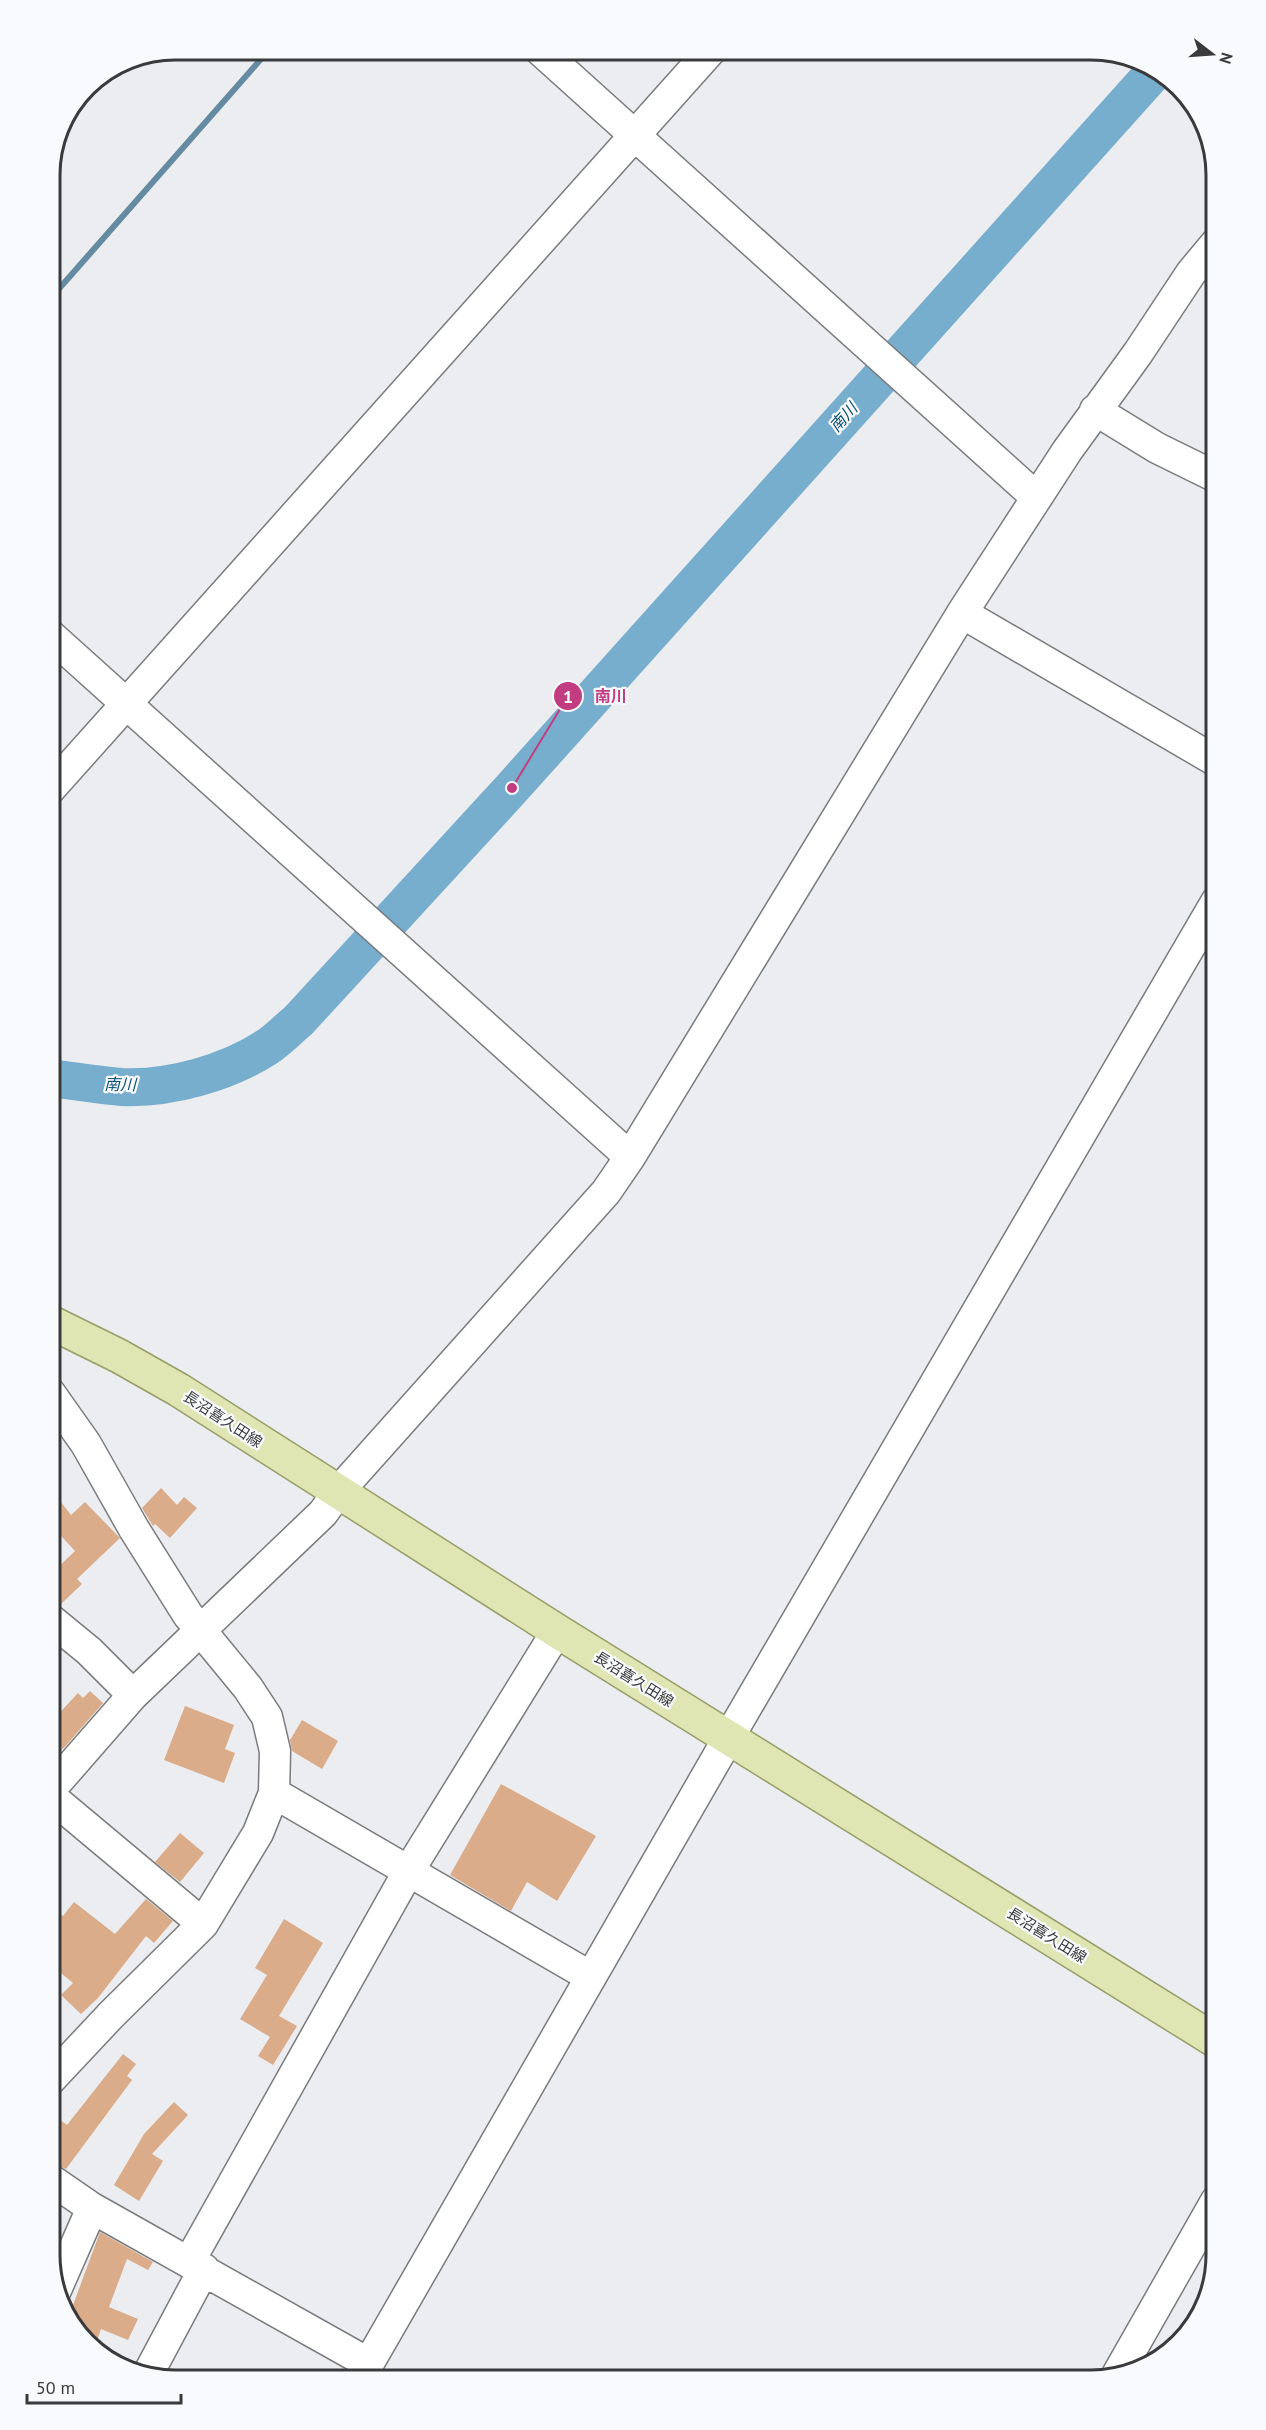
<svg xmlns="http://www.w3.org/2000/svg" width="1266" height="2430" font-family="'PT Sans','Noto Sans JP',sans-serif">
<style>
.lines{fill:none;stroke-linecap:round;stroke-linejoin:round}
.stream{stroke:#658ba2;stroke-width:6}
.river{stroke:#78aecd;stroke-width:38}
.building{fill:#daac89}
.minor-casing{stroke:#797b7d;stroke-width:33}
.major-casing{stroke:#989e68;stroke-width:36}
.minor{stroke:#fff;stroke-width:30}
.major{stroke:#dfe5b3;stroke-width:33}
.labels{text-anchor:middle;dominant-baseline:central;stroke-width:4.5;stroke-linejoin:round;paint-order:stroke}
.street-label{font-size:15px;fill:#3a3a3c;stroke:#f8fafd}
.water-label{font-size:16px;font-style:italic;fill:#0a5070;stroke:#f8fafd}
.rim{fill:none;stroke:#3a3a3c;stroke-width:3}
.leader{fill:none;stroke:#c13c80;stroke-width:2}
.callout-dot{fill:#c13c80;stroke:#f8fafd;stroke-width:2}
.mark-label{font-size:18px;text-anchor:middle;font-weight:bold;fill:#fff}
.callout-label{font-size:16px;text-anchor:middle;font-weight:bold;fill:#c13c80;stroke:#f8fafd;stroke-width:4.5;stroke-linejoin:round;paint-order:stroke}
</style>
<rect width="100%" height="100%" fill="#ebedf0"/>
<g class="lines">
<path class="stream" d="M50,299L269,50"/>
<path class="river" d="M50,1078C74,1081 98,1085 122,1087C170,1089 227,1073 267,1047C278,1040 288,1029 298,1021L512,788L1155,71"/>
</g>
<path class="building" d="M50,1488L71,1515L85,1502L120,1538L77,1579L82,1584L60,1605L50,1602V1575L75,1551L50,1524Z
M161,1488L177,1505L184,1497L197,1508L170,1538L155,1524L153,1526L142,1508Z
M90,1691L103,1703L63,1749L50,1737V1723L78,1693L83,1698Z
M185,1706L234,1725L225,1749L235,1753L224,1783L164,1760Z
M302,1720L338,1741L322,1769L292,1751L290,1740Z
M501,1784L596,1836L557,1901L527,1882L511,1911L450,1875Z
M180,1833L204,1853L180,1882L155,1862Z
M146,1899L173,1921L154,1943L146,1936L98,1998L81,2014L61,1995L73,1983L50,1964V1906L63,1916L74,1902L115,1934Z
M284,1919L323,1943L279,2016L297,2026L273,2065L258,2056L270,2037L240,2019L267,1975L255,1968Z
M123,2054L136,2064L127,2076L132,2080L66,2169L50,2162V2153L57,2142L50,2137V2113L67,2125Z
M174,2102L188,2115L152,2154L163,2161L139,2201L114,2185L144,2134Z
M100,2232L153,2262L148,2270L127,2259L109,2307L138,2319L128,2340L101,2329L97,2341L87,2337L69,2316Z"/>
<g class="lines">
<defs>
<path id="minor" d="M540,50L1036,497
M1095,410L1157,448L1216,477
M962,613L1216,761
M50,635L630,1157
M50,789L711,50
M50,1619L89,1651L133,1695
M50,1790L133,1695L323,1513L338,1492L606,1192L630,1157L962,613L1067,451L1138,353L1191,273L1216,243
M274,1793L591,1977
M50,1796L203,1924
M50,2080L111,2015L203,1924L258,1833L274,1793L275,1751L267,1717L248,1688L188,1615L134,1529L86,1444L50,1393
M50,2179L92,2208L368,2363
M189,2262L408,1872L557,1631
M56,2290L92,2208
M148,2374L204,2269
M1117,2375L1216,2201
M359,2380L729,1737L1216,902"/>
<path id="major" d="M50,1322L119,1356L179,1390L557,1631L1216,2041"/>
</defs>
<use href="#minor" class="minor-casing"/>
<use href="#major" class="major-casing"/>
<use href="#minor" class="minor"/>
<use href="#major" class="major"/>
</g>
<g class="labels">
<g class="street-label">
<text transform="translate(223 1419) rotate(33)">長沼喜久田線</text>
<text transform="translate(634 1679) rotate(32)">長沼喜久田線</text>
<text transform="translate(1047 1935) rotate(32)">長沼喜久田線</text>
</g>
<g class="water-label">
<text transform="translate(843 417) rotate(-48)">南川</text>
<text transform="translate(120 1084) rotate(1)">南川</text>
</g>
</g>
<path d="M0 0H1266V2430H0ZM175 60H1091A115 115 0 0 1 1206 175V2255A115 115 0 0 1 1091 2370H175A115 115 0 0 1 60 2255V175A115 115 0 0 1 175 60Z" fill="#f8fafd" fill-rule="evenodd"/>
<path class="rim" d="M175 60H1091A115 115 0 0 1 1206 175V2255A115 115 0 0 1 1091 2370H175A115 115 0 0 1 60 2255V175A115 115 0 0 1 175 60Z"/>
<path class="leader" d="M512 788L568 696"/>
<g class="callout-dot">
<circle cx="512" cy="788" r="6"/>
<circle cx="568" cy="696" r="15"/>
</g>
<g class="mark-label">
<text x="568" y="703">1</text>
</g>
<g class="callout-label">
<text x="611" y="702">南川</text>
</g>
<g transform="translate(1212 54) rotate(107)" stroke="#f8fafd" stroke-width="4.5" paint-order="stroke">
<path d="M0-4.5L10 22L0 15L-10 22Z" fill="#3a3a3c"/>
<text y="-9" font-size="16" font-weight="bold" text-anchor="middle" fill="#3a3a3c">N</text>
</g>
<path d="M27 2394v9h154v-9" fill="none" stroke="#3a3a3c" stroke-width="3"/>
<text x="36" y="2394" font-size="18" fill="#3a3a3c" stroke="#f8fafd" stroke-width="4.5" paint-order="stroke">50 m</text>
</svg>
